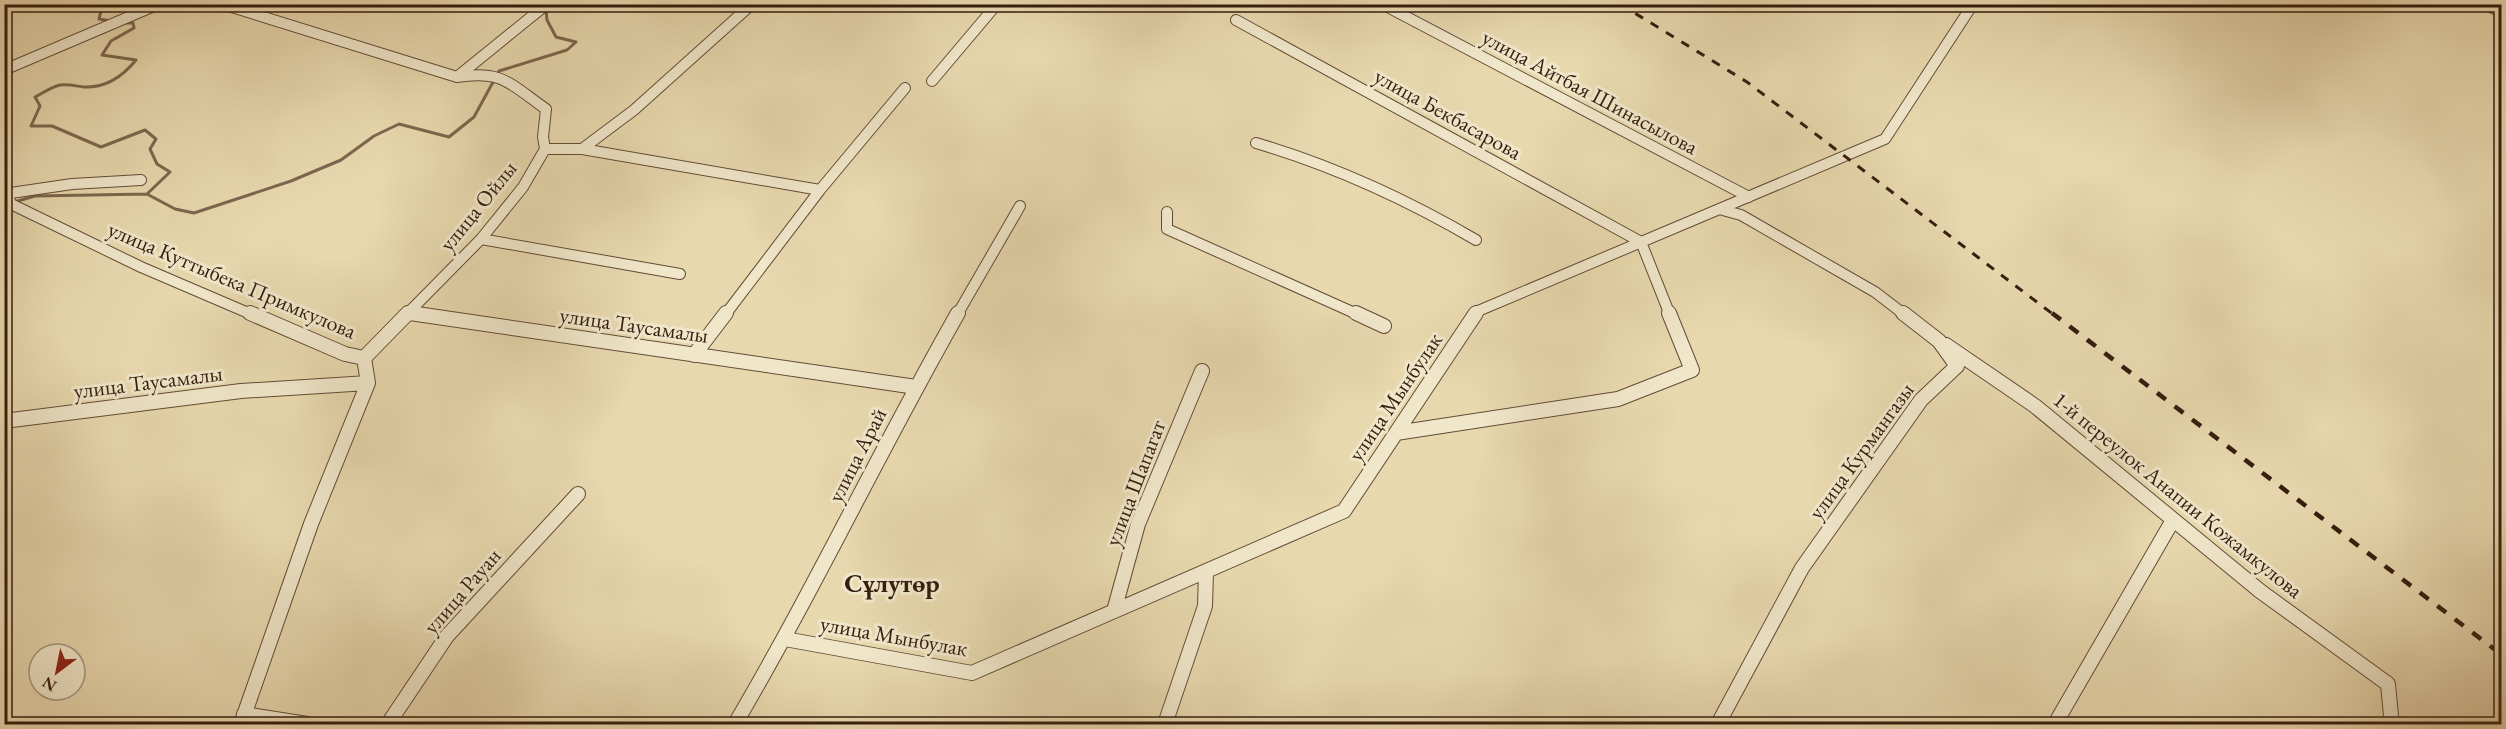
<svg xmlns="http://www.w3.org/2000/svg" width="2506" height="729" font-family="'EB Garamond',serif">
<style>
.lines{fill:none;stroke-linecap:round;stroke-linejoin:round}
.stream{stroke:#7c674e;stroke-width:3}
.street-far1-casing{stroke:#624c36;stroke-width:12}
.street-casing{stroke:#624c36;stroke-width:16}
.street-far1{stroke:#f0e6ca;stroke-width:10}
.street{stroke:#f0e6ca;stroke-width:14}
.rail-far1{stroke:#361d0e;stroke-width:3;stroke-dasharray:9 9;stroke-linecap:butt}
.rail{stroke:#361d0e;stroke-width:4.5;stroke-dasharray:11 11;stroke-linecap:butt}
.labels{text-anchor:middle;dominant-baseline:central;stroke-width:6;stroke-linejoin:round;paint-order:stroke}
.street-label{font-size:22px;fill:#361d0e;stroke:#f0e6ca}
.quarter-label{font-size:26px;font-weight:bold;fill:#361d0e;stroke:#f0e6ca}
</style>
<rect width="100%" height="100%" fill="#e8d8ae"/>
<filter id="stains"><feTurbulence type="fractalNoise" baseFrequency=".00333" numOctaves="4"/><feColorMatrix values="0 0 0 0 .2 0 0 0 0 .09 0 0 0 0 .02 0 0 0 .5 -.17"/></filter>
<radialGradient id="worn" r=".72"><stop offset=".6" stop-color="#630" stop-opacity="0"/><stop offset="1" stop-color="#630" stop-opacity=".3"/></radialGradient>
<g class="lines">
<path class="stream" d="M111,21L99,19L101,11L122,4
M125,23H133L134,28L111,41L102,55L136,60C123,76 105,88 84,87C76,86 68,84 60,85C51,87 43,93 35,97L40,106L31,126H52L101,147L145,130L156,139L150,149L157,164L170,172L147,194
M4,205L35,196L147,194L175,209L194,213L291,181L341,160L374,136L399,124L449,137L474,117L499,71L567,50L576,42L556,37L547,20L546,10L554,4"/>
<defs>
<path id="street-far1" d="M222,4L457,77
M1382,4L1749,197
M2483,4L2502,12
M1236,20L1641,242L1670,315
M4,70L159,4
M932,81L997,4
M1256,143C1334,166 1406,199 1476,240
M545,149H582L634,110L752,4
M582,149L820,190L905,88
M4,184L11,204L141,267L253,315
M4,194L72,184L141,180
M1719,209L1741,215L1875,292L1905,315
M1167,212V229L1359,315
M481,239L680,274
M408,313L481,239L523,187L545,149L543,137L546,109C510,84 503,70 457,77L547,4
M406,315H420
M725,315L820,190
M957,315L1020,206
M1475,315L1478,311L1885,139L1973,4"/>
<path id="street" d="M410,313L916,387
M1356,313L1384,326
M1946,345L2035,406L2260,591L2388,684L2391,716L2389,724
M694,355L726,313
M364,358L408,313
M4,421L241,391L368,383
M1396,433L1618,399L1692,370L1669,313
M1114,611L1138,524L1202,371
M785,639L972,673L1344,511L1476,313
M244,714L307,724
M241,724L311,524L368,383L364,358L345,354L250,313
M388,724L447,636L578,494
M735,724C814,590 881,448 958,313
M1165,724L1205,606L1206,572
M1718,724L1802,568L1921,400L1957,366L1939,341L1903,313
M2055,724L2173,520"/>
</defs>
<use href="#street-far1" class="street-far1-casing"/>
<use href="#street" class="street-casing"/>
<use href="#street-far1" class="street-far1"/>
<use href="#street" class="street"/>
<path class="rail-far1" d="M1620,4L1747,82L2054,315"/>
<path class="rail" d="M2052,313L2502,655"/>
</g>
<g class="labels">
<g class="street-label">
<text transform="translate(1590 92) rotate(28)">улица Айтбая Шинасылова</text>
<text transform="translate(1448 114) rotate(29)">улица Бекбасарова</text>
<text transform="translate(478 206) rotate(-51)">улица Ойлы</text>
<text transform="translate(232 280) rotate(23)">улица Куттыбека Примкулова</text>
<text transform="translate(634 325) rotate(8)">улица Таусамалы</text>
<text transform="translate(148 382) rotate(-7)">улица Таусамалы</text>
<text transform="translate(1395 397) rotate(-56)">улица Мынбулак</text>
<text transform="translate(1861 451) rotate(-54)">улица Курмангазы</text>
<text transform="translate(857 455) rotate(-63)">улица Арай</text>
<text transform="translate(1135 483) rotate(-69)">улица Шапагат</text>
<text transform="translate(2178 495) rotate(39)">1-й переулок Анапии Кожамкулова</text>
<text transform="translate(462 591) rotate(-49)">улица Рауан</text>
<text transform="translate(894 636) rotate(10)">улица Мынбулак</text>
</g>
<g class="quarter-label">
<text x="892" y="583">Сұлутөр</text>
</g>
</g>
<rect width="2506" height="729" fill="none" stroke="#e8d8ae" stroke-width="24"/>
<rect x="6" y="6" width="2494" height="717" fill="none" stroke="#361d0e" stroke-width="3"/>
<rect x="12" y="12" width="2482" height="705" fill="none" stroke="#361d0e" stroke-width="1.5"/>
<g transform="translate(57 672) rotate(212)"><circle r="28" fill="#f0e6ca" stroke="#a6967f" stroke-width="1.5"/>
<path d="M0-4.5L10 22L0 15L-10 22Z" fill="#8f2418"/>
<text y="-9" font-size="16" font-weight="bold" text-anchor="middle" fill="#361d0e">N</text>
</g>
<rect width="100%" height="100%" filter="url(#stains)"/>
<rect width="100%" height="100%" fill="url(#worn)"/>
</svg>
